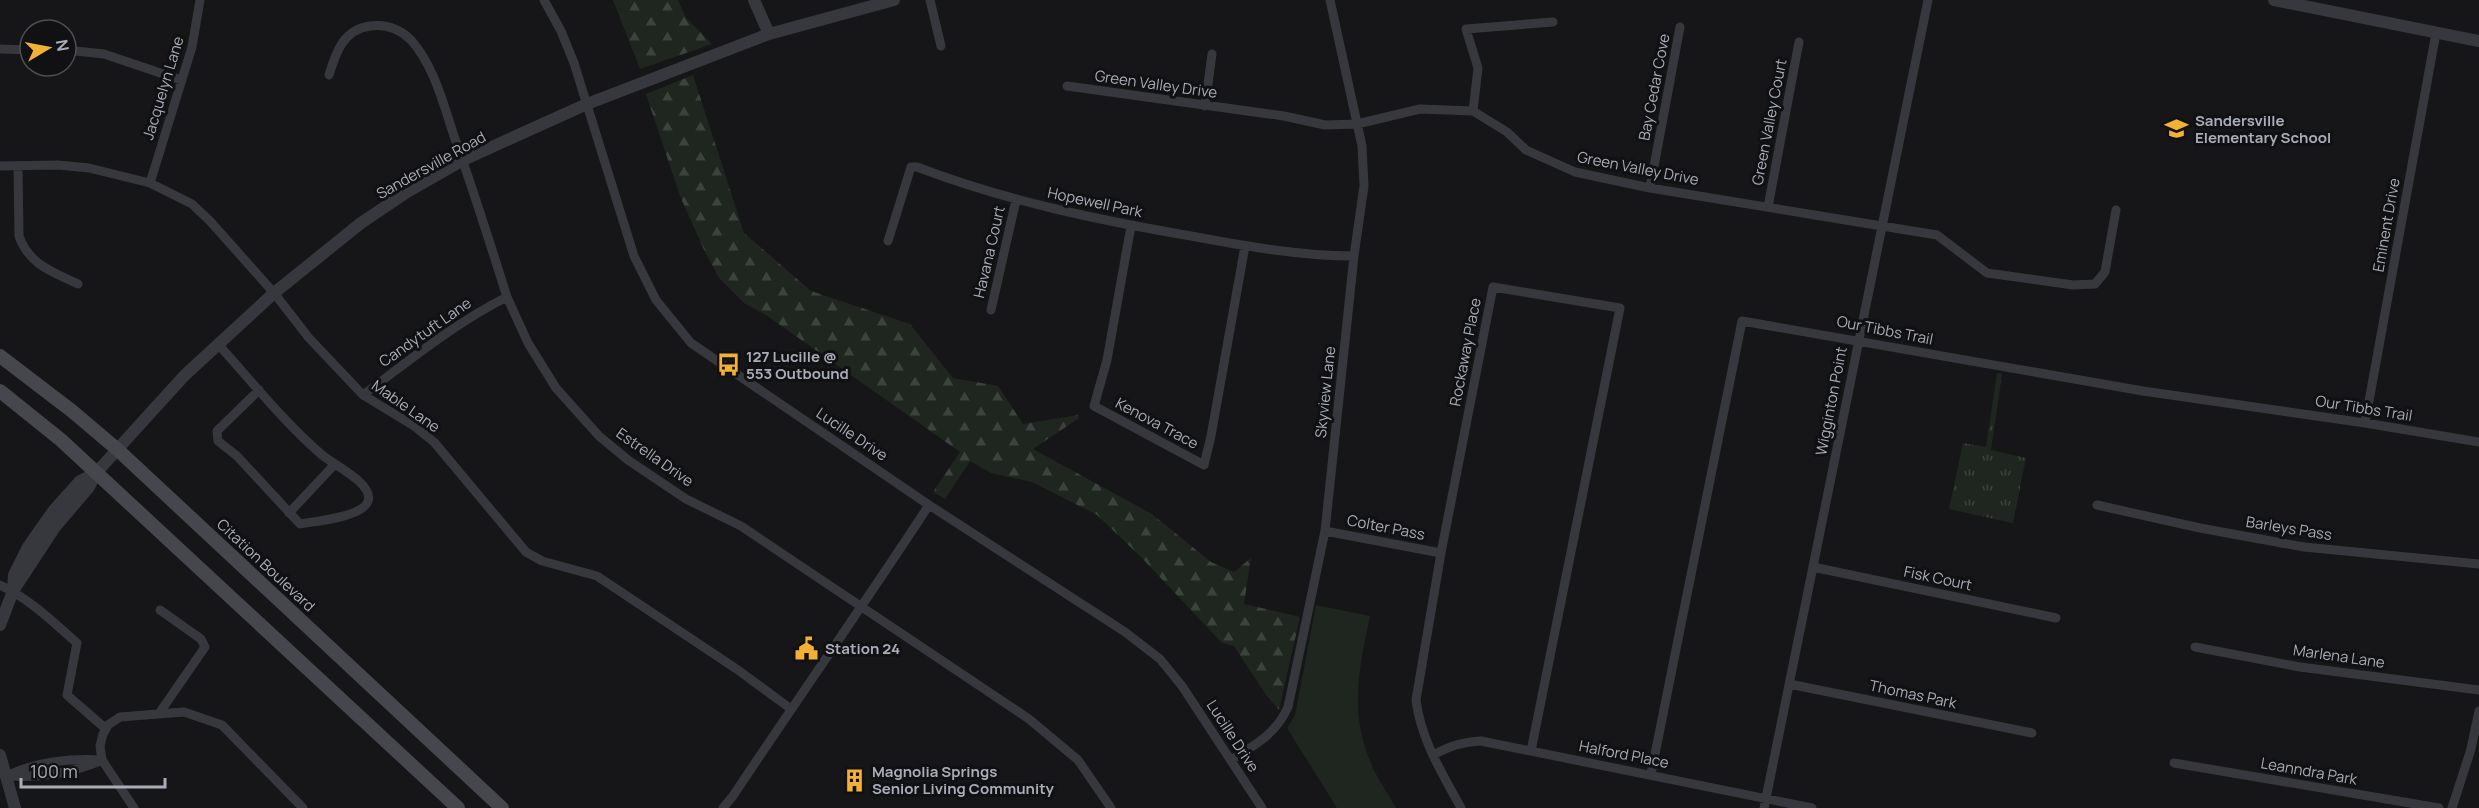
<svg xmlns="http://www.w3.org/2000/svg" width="2479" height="808" font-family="Manrope,sans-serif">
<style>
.grass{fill:#1e261f}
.forest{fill:url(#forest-firs)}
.park{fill:url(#park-tufts)}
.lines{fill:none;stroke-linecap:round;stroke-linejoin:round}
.minor{stroke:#37383d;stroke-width:9}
.tertiary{stroke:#37383d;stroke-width:12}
.secondary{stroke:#45474d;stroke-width:14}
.labels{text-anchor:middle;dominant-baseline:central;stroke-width:6;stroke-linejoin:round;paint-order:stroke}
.street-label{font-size:15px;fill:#a8adb8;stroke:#111113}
.poi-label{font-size:15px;font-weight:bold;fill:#a8adb8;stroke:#111113;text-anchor:start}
</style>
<defs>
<pattern id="forest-firs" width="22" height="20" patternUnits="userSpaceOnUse" patternTransform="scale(1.5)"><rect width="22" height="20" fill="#1e261f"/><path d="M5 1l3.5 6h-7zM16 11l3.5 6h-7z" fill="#3c433d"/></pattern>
<pattern id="park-tufts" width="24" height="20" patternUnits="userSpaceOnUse" patternTransform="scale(1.5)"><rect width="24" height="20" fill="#1e261f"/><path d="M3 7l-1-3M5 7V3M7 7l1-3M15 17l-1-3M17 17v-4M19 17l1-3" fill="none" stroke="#3c433d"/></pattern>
</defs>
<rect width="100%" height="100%" fill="#161618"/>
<path class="grass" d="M1316,605L1370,616C1359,668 1349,712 1371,763C1377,779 1388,793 1396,808H1337L1287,728L1295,715Z"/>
<path class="forest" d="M613,0H678L686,18L712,44L640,69Z
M693,75L744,233L811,291L910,324L953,378L998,386L1023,424L1078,415L1079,418L1033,449L1152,514L1211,562L1234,572L1251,558L1244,604L1300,617L1279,710L1266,695L1234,646L1222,643L1141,557L1097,515L1032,482L991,473L970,461L945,499L933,492L960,452L766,315L744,303L719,278L705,252L680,196L646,94Z"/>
<path class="park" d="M1997,373L2002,374L1991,450L2026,458L2013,523L1949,509L1963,443L1986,447Z"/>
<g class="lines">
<path class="minor" d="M544,0L561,31L574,63L634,256L656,300L691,343L929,505L1125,632L1160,659L1182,686L1262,808
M930,0L941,46
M0,49L30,50
M66,50L104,54L181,80
M329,75C336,52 343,30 370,26C386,24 399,28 411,40C434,66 443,103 454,136C473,189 490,243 507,297L528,343L556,388L599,436L628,460L686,499L741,526L1029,719L1078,760L1111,808
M1067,86L1284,116L1325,125L1357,124L1420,109L1473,111L1507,132L1526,150L1575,172L1650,188L1937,235L1987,273L2073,285L2095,284L2105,272L2116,210
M1205,106L1212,54
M1473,111L1478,68L1466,29L1553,22
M0,166L58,165L89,168L150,183L192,204L210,221L274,293L309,338L363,395L414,426L434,442L526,552L542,561L597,576L738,670L791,709
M18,166L19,236C29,265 53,272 78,284
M150,183L192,47L200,0
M1650,188L1680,27
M1768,207L1799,42
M1131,226L1107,360L1094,406L1204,465L1211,436L1245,246
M888,241L911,167H917C1006,201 1098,220 1191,236C1245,246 1300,256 1354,256
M991,310L1016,200
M218,344C252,382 284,422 322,455C334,465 374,484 368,501C363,517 316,521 300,524L237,456L218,441L217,431L259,390
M363,395C410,360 455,323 507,297
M2365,423L2436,33
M2097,505L2200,528L2304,547L2479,564
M289,513L334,465
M1325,531L1441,553
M1813,567L2056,618
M0,585C30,599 53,622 77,643L67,695L106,729
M2195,647L2300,667L2479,690
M1789,684L2032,733
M160,712L205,647L201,639L160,610
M1433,755C1450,746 1462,742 1481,741L1812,808
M1231,760C1255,745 1276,734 1288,707L1325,531L1354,256L1364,186L1362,146L1330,0
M2174,763L2439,808
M1651,774L1742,321L2143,391L2365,423L2479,442
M6,776C36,762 69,758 102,760
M8,776C39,778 71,773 100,761
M134,808L102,760L100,746L103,734L108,725L120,717L184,712L222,725L303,808
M723,808L733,796C798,698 865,603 929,505
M1461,808C1442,773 1421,740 1416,700L1441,553L1493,287L1620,308L1531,751
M1764,808L1928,0
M2452,808L2471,749L2479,711"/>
<path class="tertiary" d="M754,0L769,34
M2274,0L2479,41
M13,590L14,575L28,547L54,510L80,481L96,473
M0,625L13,591L55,527L89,487L96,473L153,410L185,375L274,293L361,223L407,192L463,160L587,104L769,34L894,0
M0,755L15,808"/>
<path class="secondary" d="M0,356L72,411L118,450L502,808
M0,391L61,440L458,808"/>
</g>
<defs>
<symbol id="school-bare" viewBox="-9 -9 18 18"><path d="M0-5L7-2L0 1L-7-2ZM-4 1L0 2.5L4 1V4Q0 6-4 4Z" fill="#f2b134" stroke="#111113" stroke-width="2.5" paint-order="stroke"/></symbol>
<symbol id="bus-bare" viewBox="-9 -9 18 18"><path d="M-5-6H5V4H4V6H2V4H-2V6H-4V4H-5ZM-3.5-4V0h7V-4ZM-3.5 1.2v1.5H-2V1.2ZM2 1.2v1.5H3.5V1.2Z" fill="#f2b134" stroke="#111113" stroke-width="2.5" paint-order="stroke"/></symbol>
<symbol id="civic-bare" viewBox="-9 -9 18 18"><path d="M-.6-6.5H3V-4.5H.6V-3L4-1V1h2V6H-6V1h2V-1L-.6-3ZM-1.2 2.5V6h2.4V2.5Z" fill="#f2b134" stroke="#111113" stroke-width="2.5" paint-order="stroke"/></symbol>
<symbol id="building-bare" viewBox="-9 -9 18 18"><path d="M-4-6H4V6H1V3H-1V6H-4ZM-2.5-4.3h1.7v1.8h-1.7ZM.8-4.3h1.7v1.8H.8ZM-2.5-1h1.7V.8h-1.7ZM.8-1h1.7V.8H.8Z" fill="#f2b134" stroke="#111113" stroke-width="2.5" paint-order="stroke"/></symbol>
</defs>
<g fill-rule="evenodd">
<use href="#school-bare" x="2160" y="112" width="33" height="33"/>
<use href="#bus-bare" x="712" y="348" width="33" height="33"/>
<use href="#civic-bare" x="790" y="632" width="33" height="33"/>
<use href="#building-bare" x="838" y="764" width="33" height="33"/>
</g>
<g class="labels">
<g class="street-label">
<text transform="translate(1156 84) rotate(8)">Green Valley Drive</text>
<text transform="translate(1654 87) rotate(-79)">Bay Cedar Cove</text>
<text transform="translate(163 88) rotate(-73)">Jacquelyn Lane</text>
<text transform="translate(1769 122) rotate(-79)">Green Valley Court</text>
<text transform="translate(431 165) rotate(-29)">Sandersville Road</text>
<text transform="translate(1638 168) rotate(11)">Green Valley Drive</text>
<text transform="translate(1095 202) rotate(12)">Hopewell Park</text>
<text transform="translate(2386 225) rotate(-80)">Eminent Drive</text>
<text transform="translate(989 252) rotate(-77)">Havana Court</text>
<text transform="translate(1885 330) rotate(11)">Our Tibbs Trail</text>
<text transform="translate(425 332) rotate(-35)">Candytuft Lane</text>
<text transform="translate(1465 352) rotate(-79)">Rockaway Place</text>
<text transform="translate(1325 392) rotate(-84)">Skyview Lane</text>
<text transform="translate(1831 401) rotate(-79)">Wigginton Point</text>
<text transform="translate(406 406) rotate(35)">Mable Lane</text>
<text transform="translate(2364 408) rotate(9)">Our Tibbs Trail</text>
<text transform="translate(1157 423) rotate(28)">Kenova Trace</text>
<text transform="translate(852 434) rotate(34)">Lucille Drive</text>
<text transform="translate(655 457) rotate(35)">Estrella Drive</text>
<text transform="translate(1386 527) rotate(11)">Colter Pass</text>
<text transform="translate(2289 528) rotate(9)">Barleys Pass</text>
<text transform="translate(266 565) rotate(43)">Citation Boulevard</text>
<text transform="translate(1938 578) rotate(12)">Fisk Court</text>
<text transform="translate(2339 656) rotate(8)">Marlena Lane</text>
<text transform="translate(1913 694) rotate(12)">Thomas Park</text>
<text transform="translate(1233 736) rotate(57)">Lucille Drive</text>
<text transform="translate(1624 754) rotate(11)">Halford Place</text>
<text transform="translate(2309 771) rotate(10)">Leanndra Park</text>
</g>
<g class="poi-label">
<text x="2195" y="120">Sandersville<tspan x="2195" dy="17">Elementary School</tspan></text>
<text x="746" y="356">127 Lucille @<tspan x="746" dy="17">553 Outbound</tspan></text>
<text x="825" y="648">Station 24</text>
<text x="872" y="771">Magnolia Springs<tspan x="872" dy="17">Senior Living Community</tspan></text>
</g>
</g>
<g transform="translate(48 48) rotate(80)"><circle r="28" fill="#111113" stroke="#4d4f55" stroke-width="1.5"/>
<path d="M0-4.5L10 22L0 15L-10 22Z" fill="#f2b134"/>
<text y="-9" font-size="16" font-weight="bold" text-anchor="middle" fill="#a8adb8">N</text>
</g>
<path d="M21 778v9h144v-9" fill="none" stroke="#a8adb8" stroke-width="3"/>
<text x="30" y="778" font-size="18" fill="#a8adb8" stroke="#111113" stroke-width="4.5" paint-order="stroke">100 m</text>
</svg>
